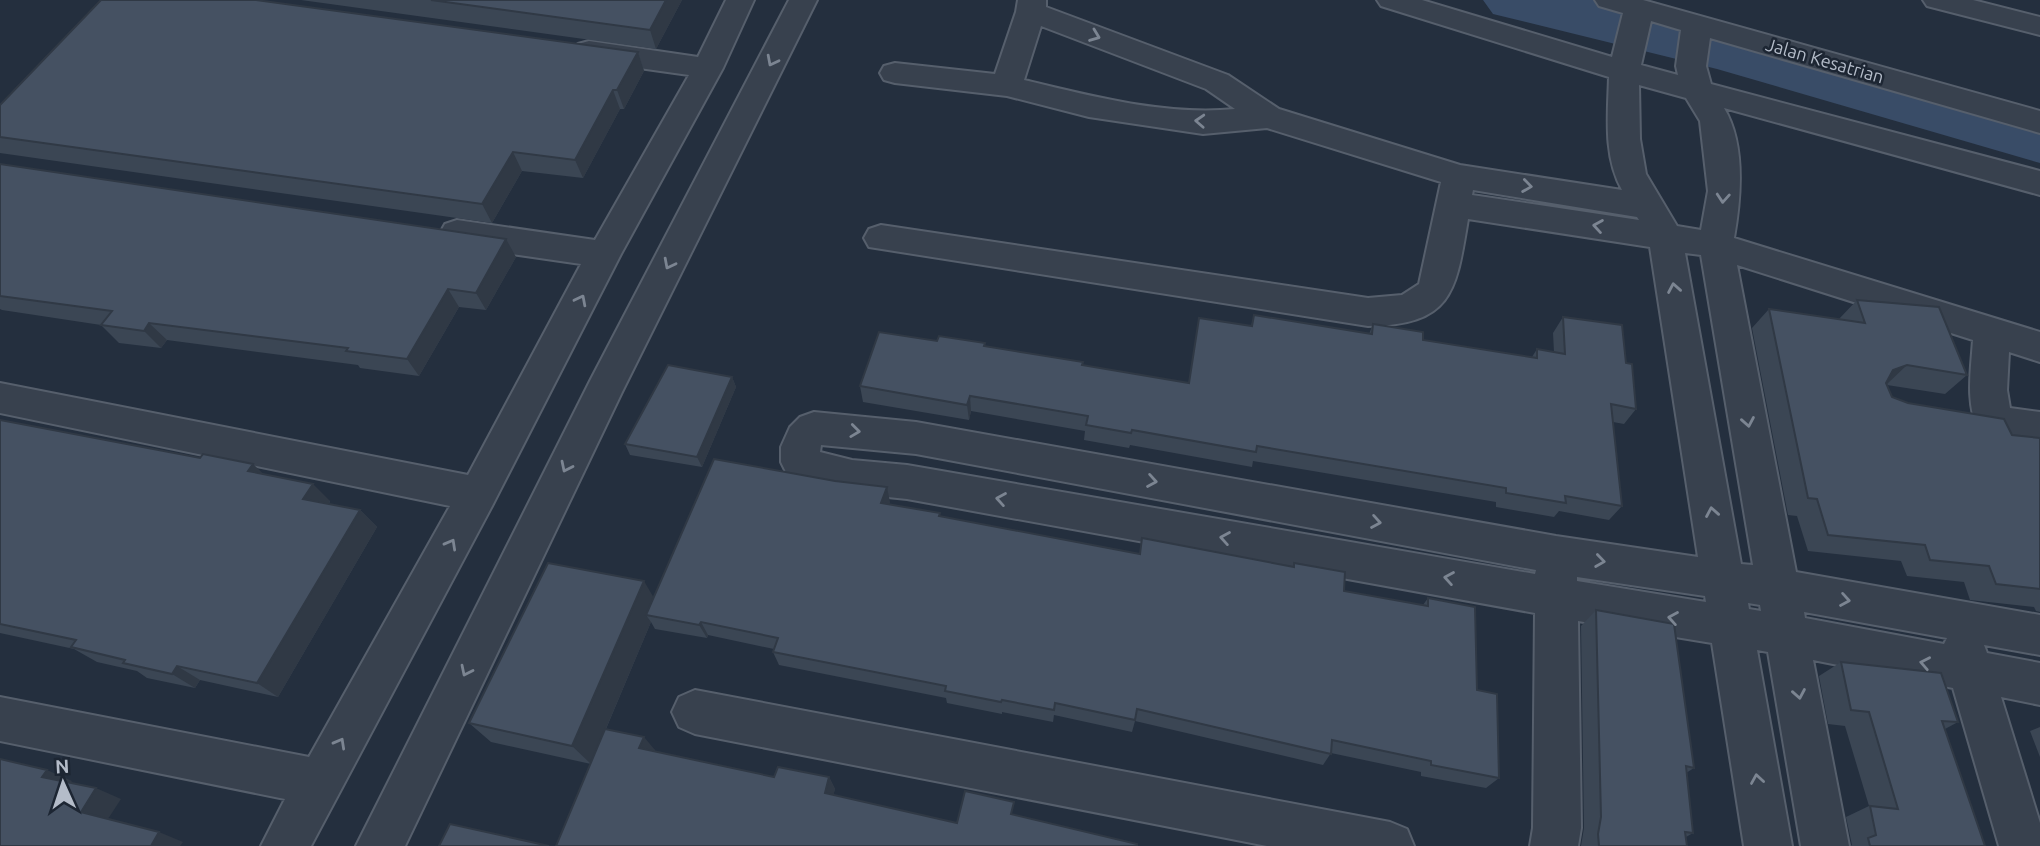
<svg xmlns="http://www.w3.org/2000/svg" width="2040" height="846" font-family="Ubuntu,sans-serif">
<style>
.lines{fill:none;stroke-linecap:round;stroke-linejoin:round}
.river{fill:#394c67;fill-rule:evenodd}
.minor-casing{stroke:#565f6c;stroke-width:4}
.minor{fill:#38414e;fill-rule:evenodd}
.wall{fill:#3b4654}
.shaded-wall{fill:#303945}
.building{fill:#455162;stroke:#303945;stroke-width:2}
.oneway{stroke:#7c8592}
.labels{text-anchor:middle;dominant-baseline:central;stroke-width:5;stroke-linejoin:round;paint-order:stroke}
.far-street-label{font-size:18px;fill:#b4bcc9;stroke:#1d2633}
</style>
<rect width="100%" height="100%" fill="#242f3e"/>
<g class="lines">
<path class="river" d="M1483,0H1606L1729,28L2040,113V163L1717,69L1493,14Z"/>
<defs>
<path id="minor" d="M726,0H754L723,68L621,254L492,506L311,846H261L285,799L0,741V697L309,757L450,506L0,413V383L468,475L581,264L457,246L445,242L440,233L445,224L457,220L595,240L689,75L589,61L578,58L574,51L578,44L589,41L698,57Z
M789,0H817L622,392L405,846H356L590,381Z
M1018,0H1046V7L1228,75L1279,109L1460,165L1622,190C1603,156 1608,115 1609,77L1381,6L1377,0H1422L1612,57L1623,13L1599,6L1595,0H1643L2040,111V133L1710,38L1706,66L1711,84L2040,171V195L1724,108C1746,144 1741,198 1734,238L2040,332V362L2009,352L2007,390L2010,408L2040,412V444L1979,432C1965,403 1971,371 1973,340L1737,265L1796,572L2040,615V655L1984,645L1987,653L2040,663V705L2001,697L2040,823V846H1999L1953,688L1813,660L1849,846H1801L1768,652L1757,650L1792,846H1744L1712,643L1578,621L1581,828L1578,846H1530L1533,828L1535,613L907,499L839,492L787,474L781,462V447L790,427L800,417L814,412L916,422L1556,536L1698,557L1650,247L1468,219C1456,291 1453,325 1368,326L869,247L864,238L869,229L881,225L1368,298L1402,295L1419,284L1441,182L1267,128L1203,134L1089,117L1007,96L895,83L884,80L880,73L884,66L895,63L995,74L1016,12ZM1651,21L1681,30L1676,66L1678,75L1641,65ZM1041,26L1206,89L1235,109C1165,116 1092,96 1024,80ZM1639,85L1686,98L1700,121L1708,191L1701,230L1677,226L1646,174L1640,139ZM1473,190L1637,217L1639,220L1472,195ZM1685,253L1701,255L1753,565L1741,564ZM821,445L916,454L1536,570L1535,574L907,465L852,460L820,452ZM1577,577L1705,596L1706,602L1577,581ZM1748,603L1760,605L1761,611L1749,609ZM1804,612L1947,638L1944,644L1805,618Z
M1923,0H1973L2040,17V35L1927,6Z
M695,690L1390,822L1407,829L1414,846H1267L695,734L679,727L672,712L679,697Z"/>
</defs>
<use href="#minor" class="minor-casing"/>
<use href="#minor" class="minor"/>
</g>
<path class="wall" d="M301,0H682L656,49Z
M638,52L644,71L624,109H620L583,178L522,171L492,223L0,153V105Z
M0,164L516,257L486,310L459,307L419,376L360,368L358,365L167,340L161,348L119,343L101,325L2,310L0,309Z
M1857,300L1967,375L1945,394L1887,385L1892,397L1908,403L2012,435L2040,438V612L2036,611L2034,607L1970,600L1964,582L1907,576L1901,561L1808,551L1797,516L1788,515L1752,328L1769,309L1839,319Z
M1254,315L1369,334L1373,324L1423,340L1532,357L1537,349L1554,352L1553,333L1563,317L1626,363L1636,409L1624,424L1613,422L1622,506L1609,520L1559,511L1554,517L1496,507V502L1253,461L1252,467L1130,445L1129,448L1084,440L1085,431L971,411L969,420L863,402L860,386L937,341L985,346L1083,365L1189,383L1199,318L1251,326Z
M732,377L736,387L702,467L630,455L625,444Z
M0,420L264,474L330,501L329,504L360,510L377,527L278,697L200,680L195,688L147,678L137,671L97,662L74,649L0,633Z
M890,502L889,504L940,513V517L1139,554L1293,567L1294,563L1344,591L1423,605L1428,598L1477,690L1499,778L1486,788L1421,776V772L1331,753L1323,765L1135,721L1132,732L1054,715L1053,722L1002,712V714L947,703L946,698L779,665L773,652L774,649L708,635L707,638L655,629L651,622L606,729L655,750L654,751L774,777H829L835,789L833,795L957,823L1014,815L1137,844L556,846L591,764L491,742L469,723L654,598Z
M1596,610L1694,768L1686,773L1693,833L1686,837L1687,846H1581L1584,828L1581,626Z
M1841,662L1958,722L1945,729L1985,846H1850L1852,845L1846,817L1869,806L1845,726L1828,724L1819,676Z
M2040,727V757L2030,731Z"/>
<path class="shaded-wall" d="M666,0H682L656,49L650,30Z
M638,52L644,71L624,109L617,90Z
M613,90L620,109L583,178L575,160Z
M513,152L522,171L492,223L482,204Z
M506,239L516,257L486,310L476,293Z
M448,289L459,307L419,376L407,359Z
M149,323L167,340L161,348L144,331Z
M1907,365L1886,385L1873,390L1893,370Z
M732,377L736,387L702,467L697,457Z
M970,396L971,411L969,420L967,405Z
M253,464L272,482L248,471Z
M313,484L330,501L321,516L303,499Z
M887,487L890,502L885,518L881,503Z
M360,510L377,527L278,697L257,683Z
M644,581L658,605L646,615L651,622L591,764L572,746Z
M701,622L708,635L707,638L699,625Z
M177,666L200,680L195,688L172,674Z
M644,737L655,750L650,760L639,748Z
M47,770L72,781L68,788L42,777Z
M829,777L835,789L831,804L825,793Z
M96,788L121,799L106,822L81,812Z
M159,832L183,842L180,846H151Z"/>
<path class="building" d="M101,0H256L638,52L617,90H613L575,160L513,152L482,204L0,137V105Z
M431,0H666L650,30Z
M0,164L506,239L476,293L448,289L407,359L346,351L348,348L149,323L144,331L101,325L112,311L0,296Z
M1857,300L1939,307L1967,375L1907,365L1893,370L1886,383L1892,397L1908,403L2004,419L2012,435L2040,438V589L1996,584L1989,566L1930,560L1925,545L1828,535L1817,499L1808,498L1769,309L1865,323Z
M1254,315L1372,334L1373,324L1423,332V340L1537,358V349L1565,354L1563,317L1622,325L1626,363L1632,364L1636,409L1611,404L1622,506L1565,496L1566,503L1506,493V488L1257,446L1256,452L1132,430L1131,433L1086,425L1088,416L970,396L967,405L860,386L879,332L937,341L939,336L985,343L984,346L1083,362L1082,365L1189,383L1199,318L1252,326Z
M668,365L732,377L697,457L625,444Z
M0,420L200,458L203,454L253,464L248,471L313,484L303,499L360,510L257,683L177,666L172,674L123,663L125,660L71,647L76,640L0,624Z
M714,459L835,481L887,487L881,503L940,513L939,516L1140,554L1142,538L1294,567V563L1345,572L1344,591L1428,606V598L1475,607L1477,690L1497,694L1499,778L1431,765V761L1332,740L1331,754L1137,709L1135,720L1055,703L1054,710L1002,700L1001,702L945,691L946,686L773,652L778,638L701,622L699,625L646,615Z
M548,563L644,581L572,746L469,723Z
M1596,610L1674,624L1694,768L1686,766L1693,833L1685,832L1687,846H1599L1598,834L1601,817Z
M1841,662L1941,673L1958,722L1942,721L1985,846H1870L1868,838L1876,835L1870,806L1898,809L1869,712L1851,710Z
M605,729L644,737L639,748L774,777L778,767L829,777L825,793L957,823L965,791L1014,802L1011,814L1137,844V846H556Z
M0,759L47,770L42,777L96,788L81,812L159,832L151,846H0Z
M450,824L549,846H439Z"/>
<defs><path id="oneway-chevron" d="M-2-3.5L2.5 0L-2 3.5" fill="none" stroke-width="1.6" stroke-linecap="round" stroke-linejoin="round" transform="scale(1.75)"/></defs>
<g class="oneway">
<use href="#oneway-chevron" transform="translate(1095 36) rotate(21)"/>
<use href="#oneway-chevron" transform="translate(772 61) rotate(117)"/>
<use href="#oneway-chevron" transform="translate(1200 121) rotate(-177)"/>
<use href="#oneway-chevron" transform="translate(1527 186) rotate(8)"/>
<use href="#oneway-chevron" transform="translate(1723 198) rotate(94)"/>
<use href="#oneway-chevron" transform="translate(1598 226) rotate(-171)"/>
<use href="#oneway-chevron" transform="translate(669 264) rotate(117)"/>
<use href="#oneway-chevron" transform="translate(1674 288) rotate(-100)"/>
<use href="#oneway-chevron" transform="translate(581 300) rotate(-63)"/>
<use href="#oneway-chevron" transform="translate(1748 422) rotate(80)"/>
<use href="#oneway-chevron" transform="translate(855 431) rotate(7)"/>
<use href="#oneway-chevron" transform="translate(566 467) rotate(116)"/>
<use href="#oneway-chevron" transform="translate(1152 481) rotate(10)"/>
<use href="#oneway-chevron" transform="translate(1001 499) rotate(-170)"/>
<use href="#oneway-chevron" transform="translate(1712 512) rotate(-100)"/>
<use href="#oneway-chevron" transform="translate(1376 522) rotate(10)"/>
<use href="#oneway-chevron" transform="translate(1225 538) rotate(-170)"/>
<use href="#oneway-chevron" transform="translate(451 544) rotate(-61)"/>
<use href="#oneway-chevron" transform="translate(1600 561) rotate(8)"/>
<use href="#oneway-chevron" transform="translate(1449 578) rotate(-170)"/>
<use href="#oneway-chevron" transform="translate(1845 600) rotate(10)"/>
<use href="#oneway-chevron" transform="translate(1673 618) rotate(-170)"/>
<use href="#oneway-chevron" transform="translate(1925 663) rotate(-169)"/>
<use href="#oneway-chevron" transform="translate(466 671) rotate(116)"/>
<use href="#oneway-chevron" transform="translate(1799 694) rotate(80)"/>
<use href="#oneway-chevron" transform="translate(340 743) rotate(-61)"/>
<use href="#oneway-chevron" transform="translate(1757 779) rotate(-99)"/>
</g>
<g class="labels">
<g class="far-street-label">
<text transform="translate(1825 60) rotate(16)">Jalan Kesatrian</text>
</g>
</g>
<g transform="translate(63 783) rotate(357)" stroke="#1d2633" stroke-width="5" paint-order="stroke">
<path d="M0-5L12 26L0 18L-12 26Z" fill="#b4bcc9"/>
<text y="-10" font-size="19" font-weight="bold" text-anchor="middle" fill="#b4bcc9">N</text>
</g>
</svg>
